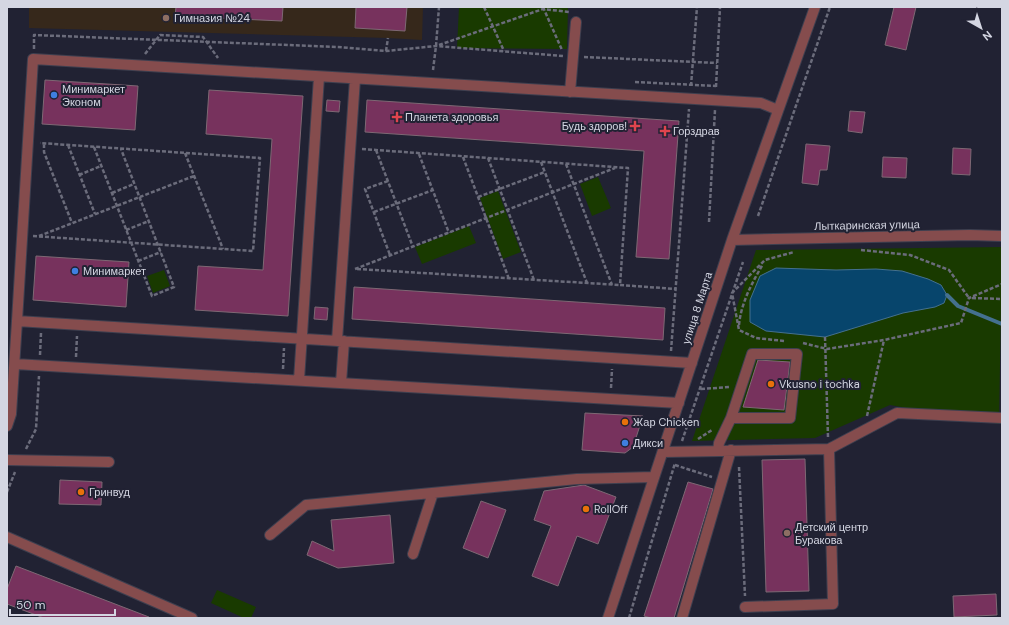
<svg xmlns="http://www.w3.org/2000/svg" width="1009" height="625" font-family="'DM Sans',sans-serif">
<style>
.education{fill:#36281b}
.green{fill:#193a00}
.water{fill:#07456c;stroke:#44708f}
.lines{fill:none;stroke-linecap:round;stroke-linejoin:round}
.stream{stroke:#44708f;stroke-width:4}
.building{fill:#77325d;stroke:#7e6874}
.minor-casing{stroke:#3e3f4f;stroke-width:12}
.path{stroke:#6b6c7b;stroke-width:2.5;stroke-dasharray:4 2;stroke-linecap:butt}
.minor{stroke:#854c4d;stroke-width:10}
.education-dot{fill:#8d6e63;stroke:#212233;stroke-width:1.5}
.shop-dot{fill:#3f7fe0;stroke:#212233;stroke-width:1.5}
.health-dot{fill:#e0444e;stroke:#212233;stroke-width:1.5}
.food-dot{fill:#e8710a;stroke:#212233;stroke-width:1.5}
.labels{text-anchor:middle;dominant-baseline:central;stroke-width:4;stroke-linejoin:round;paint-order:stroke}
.poi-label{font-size:11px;fill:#d4d6e2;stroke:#212233;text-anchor:start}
.street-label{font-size:11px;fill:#d4d6e2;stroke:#212233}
</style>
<rect width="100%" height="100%" fill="#212233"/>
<path class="education" d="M29,7H423L422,40L388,38L29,28Z"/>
<path class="green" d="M459,7H568L567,49L457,48Z
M598,177L611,208L592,216L580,184Z
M498,191L521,252L503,259L480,198Z
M469,226L476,243L422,264L415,247Z
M1002,247L999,424L890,405L815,438L692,441L756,250Z
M164,270L170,286L153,293L147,276Z
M217,590L256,607L251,618H244L211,603Z"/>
<path class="water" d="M776,268L836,270L876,269L902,271L928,279L941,285L947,295L944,303L935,307L903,313L825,337L766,331L750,322V300L760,276Z"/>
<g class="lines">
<path class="stream" d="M947,295L958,306L1002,324"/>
</g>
<path class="building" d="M176,7H283L282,21L175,16Z
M356,7H407L405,31L355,28Z
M894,7H916L906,50L885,45Z
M45,80L138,86L135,130L42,124Z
M209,90L303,96L288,316L195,310L198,266L263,270L272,139L206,134Z
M327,100L340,101L339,112L326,111Z
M367,100L679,121L669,259L636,257L644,151L365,132Z
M850,111L865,112L862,133L848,131Z
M806,144L830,146L827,170H820L818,185L802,183Z
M953,148L971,149L970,175L952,174Z
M883,157L907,158L906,178L882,177Z
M36,256L129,262L126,307L33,300Z
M354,287L665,308L663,340L352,319Z
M315,307L328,308L327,320L314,319Z
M758,360L790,362L784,410L743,407Z
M585,413L643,416L633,447L625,453L582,450Z
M805,459L809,591L766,592L762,460Z
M60,480L102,482L101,505L59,504Z
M688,482L713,489L674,618H651L644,616Z
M584,485L616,497L598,544L577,536L558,586L532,576L551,526L534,520L544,491Z
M481,501L506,510L488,558L463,548Z
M390,515L394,563L338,568L307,555L312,541L334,551L331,520Z
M16,566L149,617L148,618H44L7,604V589Z
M996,594L997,615L954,617L953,596Z"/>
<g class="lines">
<defs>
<path id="minor" d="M570,92L576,22
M732,240L970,235L1002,236
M337,341L355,79
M692,363L17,321L33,59L761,103L778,110
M15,364L679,403
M299,380L319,77
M341,383L344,341
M7,426L11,414L17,321
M829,449L897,413L1002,418
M718,451L719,443L731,418L752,354H797L790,418H731
M663,452L829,449L833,604L745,607
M7,460L109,462
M270,535L306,505L577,479L654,477
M7,537L192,618
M413,554L433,493
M608,618L732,240L815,7
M682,618L731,450"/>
</defs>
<use href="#minor" class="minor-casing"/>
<path class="path" d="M484,7L504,51
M543,7L562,50
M439,45L543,9L569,12
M34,49V35L338,47L386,51L436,46L563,56
M386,51L388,38
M145,54L160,35L203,37L218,58
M584,57L717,63
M433,70L436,46L439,7
M635,82L716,86
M691,86L697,7
M716,87L720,7
M44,144V152L72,223
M68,145L95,214
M94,147L152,296L174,287L121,149
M362,149L628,168L620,285L676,289
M376,150L413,247
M185,153L223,249
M419,154L449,233
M463,157L509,279
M488,158L534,280
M541,162L587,283
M566,164L612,285
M79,175L101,166
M388,181L365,189L390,255
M112,193L134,184
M478,197L545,172
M374,212L433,190
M758,216L830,7
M709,222L715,110
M126,230L149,221
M33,236L253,251L260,158L40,143
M39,236L194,176
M861,250L910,255L949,270L969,298
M138,261L161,252
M355,269L615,168
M357,269L620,285
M972,298L1002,299
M739,325C741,303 752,283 763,264
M825,337L828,437
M784,341L756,338L739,330L732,293L765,260L794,252
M803,343L827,349L884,340L961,323L969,298L1002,284
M671,351L689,109
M40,355L41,333
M76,357L77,336
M283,369L284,348
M611,388L612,369
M701,389L730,387
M867,416L884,340
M698,439L712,430
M682,441L743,262
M26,449L36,429L39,376
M675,465L712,477
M739,467L745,596
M7,492L15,472
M629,618L675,463"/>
<use href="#minor" class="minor"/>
</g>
<g class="education-dot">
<circle cx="166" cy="18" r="4"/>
<circle cx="787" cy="533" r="4"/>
</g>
<g class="shop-dot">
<circle cx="54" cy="95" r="4"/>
<circle cx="75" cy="271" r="4"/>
<circle cx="625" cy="443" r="4"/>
</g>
<g class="health-dot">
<path d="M395 111h4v4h4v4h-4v4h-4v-4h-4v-4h4z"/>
<path d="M633 120h4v4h4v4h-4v4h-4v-4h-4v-4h4z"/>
<path d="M663 125h4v4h4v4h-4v4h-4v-4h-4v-4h4z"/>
</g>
<g class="food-dot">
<circle cx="771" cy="384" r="4"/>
<circle cx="625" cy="422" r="4"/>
<circle cx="81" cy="492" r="4"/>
<circle cx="586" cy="509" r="4"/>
</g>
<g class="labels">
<g class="poi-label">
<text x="174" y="18">Гимназия №24</text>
<text x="62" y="89">Минимаркет<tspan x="62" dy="13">Эконом</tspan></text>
<text x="405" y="117">Планета здоровья</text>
<text x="627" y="126" text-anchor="end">Будь здоров!</text>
<text x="673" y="131">Горздрав</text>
<text x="83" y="271">Минимаркет</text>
<text x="779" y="384">Vkusno i tochka</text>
<text x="633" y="422">Жар Chicken</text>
<text x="633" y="443">Дикси</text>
<text x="89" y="492">Гринвуд</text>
<text x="594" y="509">RollOff</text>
<text x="795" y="527">Детский центр<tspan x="795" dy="13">Буракова</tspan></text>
</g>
<g class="street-label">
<text transform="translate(867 225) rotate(-1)">Лыткаринская улица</text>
<text transform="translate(697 308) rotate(-72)">улица 8 Марта</text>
</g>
</g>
<rect width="1009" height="625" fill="none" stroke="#d4d6e2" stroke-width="16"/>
<g transform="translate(981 28) rotate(141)" stroke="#212233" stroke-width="3" paint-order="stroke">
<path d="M0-3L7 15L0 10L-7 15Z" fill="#d4d6e2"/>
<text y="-6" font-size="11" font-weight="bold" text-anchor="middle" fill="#d4d6e2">N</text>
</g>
<path d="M10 609v6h105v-6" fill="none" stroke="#d4d6e2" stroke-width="2"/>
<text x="16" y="609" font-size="12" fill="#d4d6e2" stroke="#212233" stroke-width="3" paint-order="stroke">50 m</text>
</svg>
